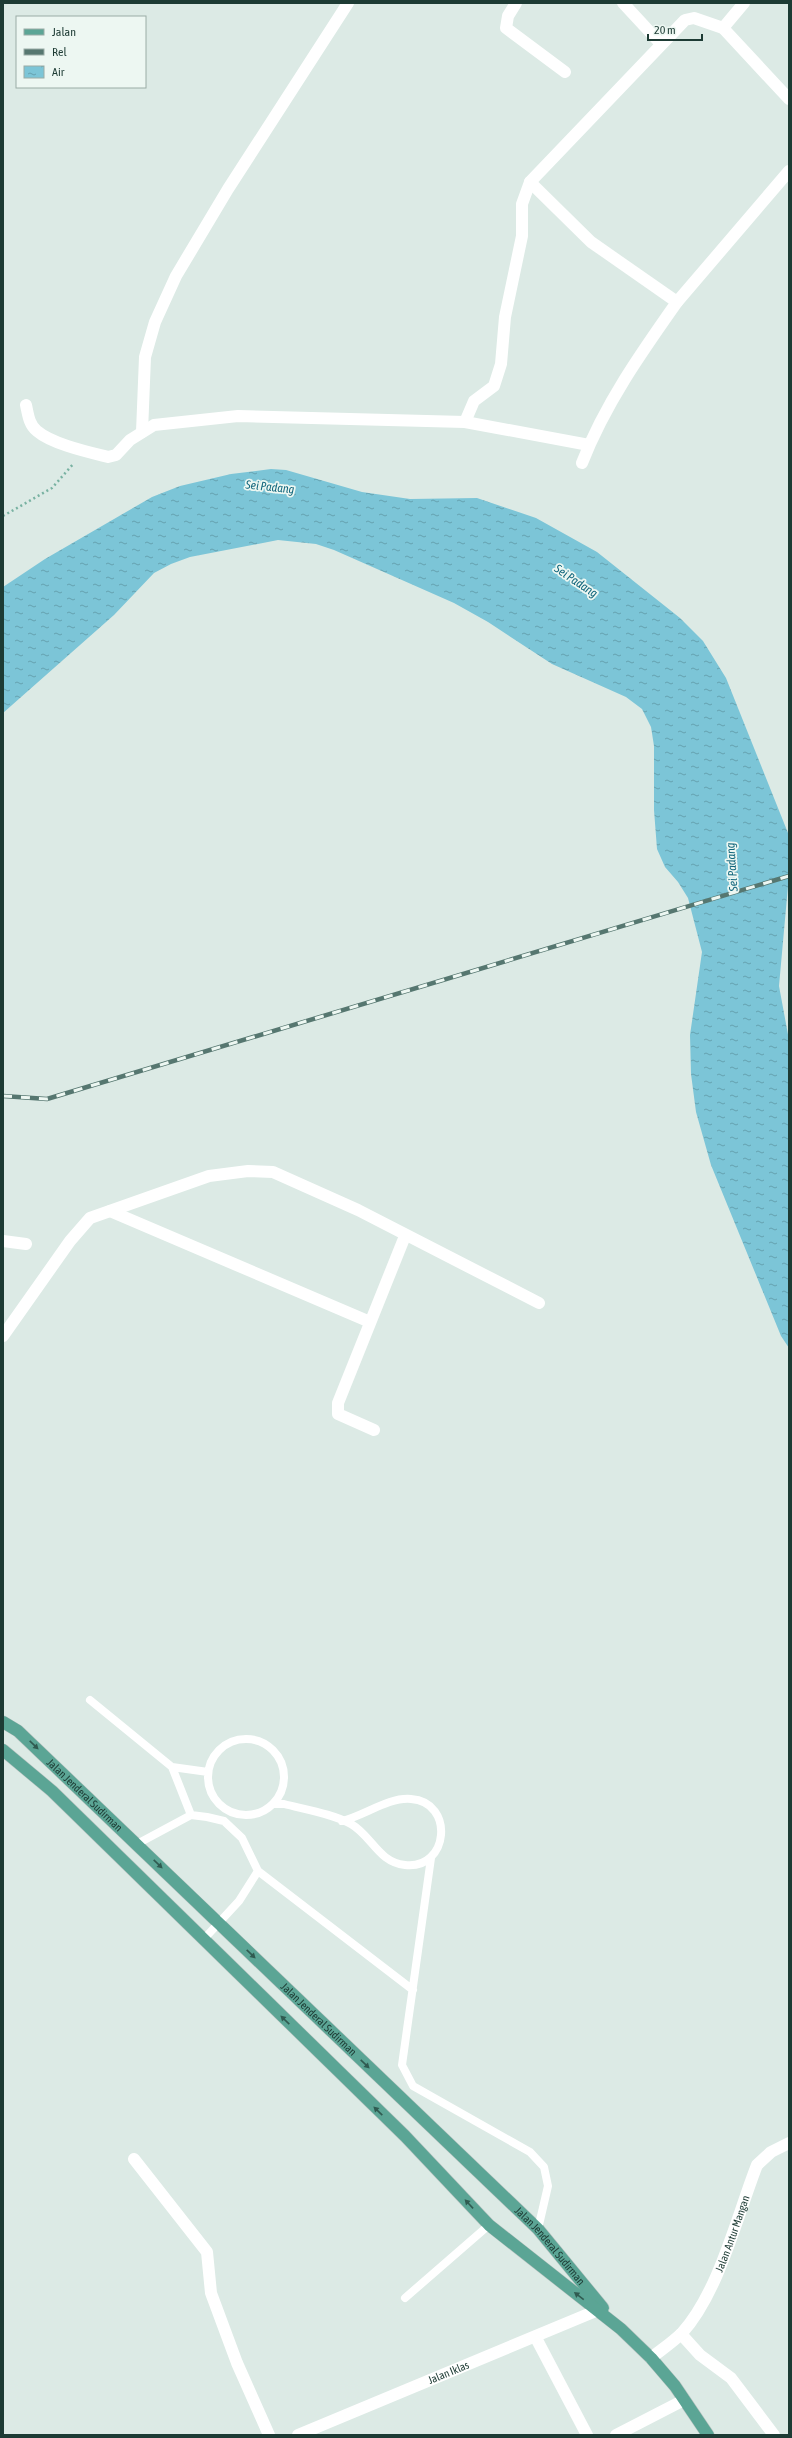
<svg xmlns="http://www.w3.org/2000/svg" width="792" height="2438" font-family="'Asap Condensed',sans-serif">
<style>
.water{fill:url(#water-ripples)}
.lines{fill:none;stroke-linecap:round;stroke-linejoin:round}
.primary-casing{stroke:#bbc4c2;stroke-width:13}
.path{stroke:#79b2a2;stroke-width:2.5;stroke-dasharray:2 3;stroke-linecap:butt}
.service{stroke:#fff;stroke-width:8}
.minor{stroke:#fff;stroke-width:12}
.primary{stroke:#5ba595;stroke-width:12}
.rail-casing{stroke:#567770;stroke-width:4.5}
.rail{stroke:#edf7f2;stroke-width:3;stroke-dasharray:9;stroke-linecap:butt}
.oneway{fill:#305b51}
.labels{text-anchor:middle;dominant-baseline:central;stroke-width:3.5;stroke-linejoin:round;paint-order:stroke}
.street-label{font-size:11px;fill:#1d3b34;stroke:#edf7f2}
.water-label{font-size:12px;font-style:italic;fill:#11667c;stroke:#edf7f2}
</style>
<defs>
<pattern id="water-ripples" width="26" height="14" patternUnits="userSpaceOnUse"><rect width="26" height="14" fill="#7cc5d7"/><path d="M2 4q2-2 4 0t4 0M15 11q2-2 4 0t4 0" fill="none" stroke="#65a1af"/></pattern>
</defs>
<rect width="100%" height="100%" fill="#dceae5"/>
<path class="water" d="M271,469L286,470L362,492L410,499L477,498L536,518L597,552L680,618L703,641L726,678L788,833L789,875L779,986L789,1040V1348L781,1336L711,1165L696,1112L691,1074L690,1035L702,952L688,898L678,882L665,867L657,849L654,810V746L651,727L642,709L626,697L552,664L488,622L454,603L334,550L316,544L278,540L190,557L171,564L154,573L114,615L3,713V587L45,559L152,497L180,486L231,474Z"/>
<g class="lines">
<defs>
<g id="primary">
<path id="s3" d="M3,1722L18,1731L538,2229L603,2308"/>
<path d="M3,1750L52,1791L405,2136L489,2225L621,2329L651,2358L675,2386L708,2435"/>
</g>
</defs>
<use href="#primary" class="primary-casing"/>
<path class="path" d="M3,516L52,488L74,463"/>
<path class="service" d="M90,1700L172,1767L208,1772
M208 1777a38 38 0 1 1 76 0a38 38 0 1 1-76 0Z
M172,1767L191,1815
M274,1804H284C303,1809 334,1814 351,1824C372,1836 378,1862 405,1865C449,1870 455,1802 411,1799C388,1797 364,1816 342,1821
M137,1844L191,1815L207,1817L224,1821L242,1838L258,1871L239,1901L203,1940
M431,1858L402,2065L413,2086L530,2152L544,2167L548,2186L538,2229
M258,1871L413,1990
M405,2298L489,2225"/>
<g class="minor">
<path d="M516,3L508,16L506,28L565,72"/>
<path d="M623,3L661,44"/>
<path d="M723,28L789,99"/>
<path d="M530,182L591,242L677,302C641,353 605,404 582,463"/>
<path d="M677,302L789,171"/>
<path d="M26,405C28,414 29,425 37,431C52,444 88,452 108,457L116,455L130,440L154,425L238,416L465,422L589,445"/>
<path d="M465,422L474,401L494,386L501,364L505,317L522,236V204L530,182L685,20L694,18L723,28L744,3"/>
<path d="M142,432L145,357L155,322L176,276L228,189L348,3"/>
<path d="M110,1211L370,1322"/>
<path d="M3,1241L26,1244"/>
<path d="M3,1336L70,1241L90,1218L209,1176L248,1171L273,1172L358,1210L539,1303"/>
<path d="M374,1430L338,1414V1403L405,1236"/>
<path d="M134,2159L207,2252L211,2293L237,2363L269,2435"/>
<path d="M681,2334L700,2355L731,2378L774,2435"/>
<path d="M536,2338L587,2435"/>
<path id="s1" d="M651,2358C661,2350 673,2342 682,2333C719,2292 737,2216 757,2165L771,2152L789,2143"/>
<path id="s2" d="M298,2435L603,2308"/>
<path d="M616,2435L684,2400"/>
</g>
<use href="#primary" class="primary"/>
<defs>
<path id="rail" d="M3,1096L47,1099L789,876"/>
</defs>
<use href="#rail" class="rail-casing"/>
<use href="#rail" class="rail"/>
</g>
<defs><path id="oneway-solid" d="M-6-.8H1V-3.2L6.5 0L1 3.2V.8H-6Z"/></defs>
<g class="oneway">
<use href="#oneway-solid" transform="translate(34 1745) rotate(44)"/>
<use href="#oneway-solid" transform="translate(158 1864) rotate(44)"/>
<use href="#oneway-solid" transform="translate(251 1954) rotate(44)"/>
<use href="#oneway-solid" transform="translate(285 2020) rotate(-136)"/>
<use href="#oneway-solid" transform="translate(365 2064) rotate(44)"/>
<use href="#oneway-solid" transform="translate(378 2111) rotate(-136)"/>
<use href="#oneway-solid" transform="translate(469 2204) rotate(-133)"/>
<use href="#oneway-solid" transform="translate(579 2296) rotate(-142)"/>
</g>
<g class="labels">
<g class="street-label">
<text stroke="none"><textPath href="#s3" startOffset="110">Jalan Jenderal Sudirman</textPath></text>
<text stroke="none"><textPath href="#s3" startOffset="434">Jalan Jenderal Sudirman</textPath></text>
<text stroke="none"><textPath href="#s1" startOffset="152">Jalan Antur Mangan</textPath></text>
<text stroke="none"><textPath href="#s3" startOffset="758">Jalan Jenderal Sudirman</textPath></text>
<text stroke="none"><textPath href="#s2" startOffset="163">Jalan Iklas</textPath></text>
</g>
<g class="water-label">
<text transform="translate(270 487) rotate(6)">Sei Padang</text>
<text transform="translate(576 581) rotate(34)">Sei Padang</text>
<text transform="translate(732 867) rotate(-94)">Sei Padang</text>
</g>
</g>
<rect width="792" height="2438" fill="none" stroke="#1d3b34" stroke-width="8"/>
<rect x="16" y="16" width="130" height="72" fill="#edf7f2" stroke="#9aaca6"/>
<rect x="24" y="29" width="20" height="6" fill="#5ba595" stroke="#9aaca6"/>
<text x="52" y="36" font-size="12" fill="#1d3b34">Jalan</text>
<rect x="24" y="49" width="20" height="6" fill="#567770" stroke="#9aaca6"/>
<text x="52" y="56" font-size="12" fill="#1d3b34">Rel</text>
<rect x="24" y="66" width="20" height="12" fill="url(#water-ripples)" stroke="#9aaca6"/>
<text x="52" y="76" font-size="12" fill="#1d3b34">Air</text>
<path d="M648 34v6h54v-6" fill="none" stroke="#1d3b34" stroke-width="2"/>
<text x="654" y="34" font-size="12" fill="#1d3b34" stroke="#edf7f2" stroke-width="3" paint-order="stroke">20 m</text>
</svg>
